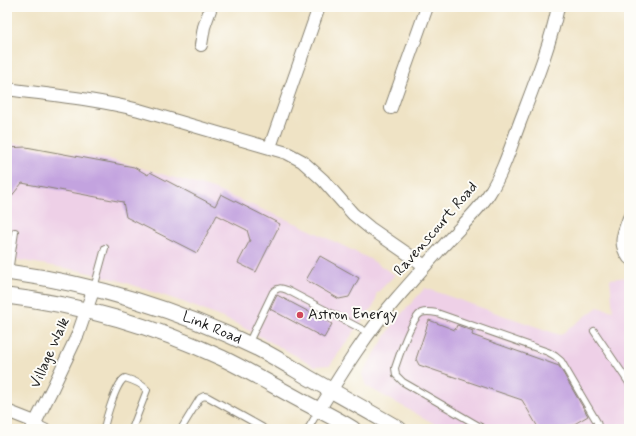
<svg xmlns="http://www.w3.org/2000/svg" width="636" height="436" font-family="Mynerve,sans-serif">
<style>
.built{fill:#eed0e7}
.building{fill:#c3a3df}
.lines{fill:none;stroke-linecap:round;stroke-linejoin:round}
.service-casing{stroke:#868070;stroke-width:8}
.minor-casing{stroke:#868070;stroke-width:14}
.tertiary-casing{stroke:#868070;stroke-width:17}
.service{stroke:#fff;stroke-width:6}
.minor{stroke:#fff;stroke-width:12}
.tertiary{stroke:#fff;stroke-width:15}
.poi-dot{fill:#d1495b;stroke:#fdfcf7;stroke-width:1.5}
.labels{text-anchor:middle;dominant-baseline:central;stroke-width:4;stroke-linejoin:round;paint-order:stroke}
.street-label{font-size:15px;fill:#1c1c1c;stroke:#fdfcf7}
.poi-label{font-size:15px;fill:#1c1c1c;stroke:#fdfcf7;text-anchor:start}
</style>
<rect width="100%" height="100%" fill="#fdfcf7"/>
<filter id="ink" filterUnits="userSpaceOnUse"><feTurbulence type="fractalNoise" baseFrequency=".025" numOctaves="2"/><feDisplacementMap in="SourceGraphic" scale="8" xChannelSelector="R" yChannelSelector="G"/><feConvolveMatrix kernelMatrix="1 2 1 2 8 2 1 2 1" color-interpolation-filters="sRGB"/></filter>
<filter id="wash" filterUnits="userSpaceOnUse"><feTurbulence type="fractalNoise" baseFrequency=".012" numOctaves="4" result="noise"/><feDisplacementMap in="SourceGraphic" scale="16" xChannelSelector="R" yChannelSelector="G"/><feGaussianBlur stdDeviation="0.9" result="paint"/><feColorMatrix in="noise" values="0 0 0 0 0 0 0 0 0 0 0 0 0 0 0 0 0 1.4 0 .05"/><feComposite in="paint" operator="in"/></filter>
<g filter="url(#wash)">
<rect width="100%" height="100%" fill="#efe3c5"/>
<path class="built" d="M7,142L113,160L213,189L300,225L368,258L395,275L376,294V302L330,365L315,366L235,323L183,302L118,280L82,271L7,258Z
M629,277V429H444L366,386L362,374L395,321L425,288L560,335L598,307L613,311L610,279Z"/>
<g id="blocks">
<path class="building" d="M26,147L134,167L148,175L150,172L215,206L221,194L280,224L256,272L238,263L250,240L247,230L217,215L197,253L126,217L123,202L22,183L7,202V148Z
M320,256L359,278L349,297L339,299L306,280Z
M277,295L332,324L324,338L270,309Z
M429,320L455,330L457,325L473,331L472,335L559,366L588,416L566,429H539L522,400L419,365L416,359Z"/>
</g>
</g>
<g filter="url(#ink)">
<use href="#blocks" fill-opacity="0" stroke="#868070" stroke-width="1"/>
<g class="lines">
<defs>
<path id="service" d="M9,272L15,232
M94,288L105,248
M594,331L629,383
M248,344L273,292C278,287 281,288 287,290L369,333
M35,422L49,429
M104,429C106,418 116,383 125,378C132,380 142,384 147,390L132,429
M181,429L200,398L204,396L208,397L262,427L264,429
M308,429L319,410
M484,429L403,382L396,375L395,368C399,356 411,319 421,313C426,311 432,312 437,313L548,352L555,356L561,361L597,422L598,426L597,429"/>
<path id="minor" d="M201,45L204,27L211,7
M7,89C51,95 96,99 139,110L287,153L302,161L323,180L353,214L370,228L425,266
M391,108L427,7
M270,147L319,7
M629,218C623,234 618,244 629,258
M319,410C343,371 367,332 397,298C413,280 429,261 445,244C460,227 477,212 489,194C503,172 511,146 520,122C534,85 550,46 558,7
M7,411L35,422
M32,429L53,387L78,334L94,288"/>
<g id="tertiary">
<path id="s1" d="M7,272C95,284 179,310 259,349C277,358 294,369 311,379C341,396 370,412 399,429"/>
<path d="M7,296C81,305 154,326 222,358C249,371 274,386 300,400C318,410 336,418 353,429"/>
</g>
</defs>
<use href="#service" class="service-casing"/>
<use href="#minor" class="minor-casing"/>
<use href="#tertiary" class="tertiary-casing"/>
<use href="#service" class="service"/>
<use href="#minor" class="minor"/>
<use href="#tertiary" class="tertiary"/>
</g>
</g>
<circle class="poi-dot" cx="300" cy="315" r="4"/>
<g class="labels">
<g class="street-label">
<text transform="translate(436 229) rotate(-49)">Ravenscourt Road</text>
<text stroke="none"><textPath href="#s1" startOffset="213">Link Road</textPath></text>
<text transform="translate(50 353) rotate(-66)">Village Walk</text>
</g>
<g class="poi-label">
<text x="308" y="315">Astron Energy</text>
</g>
</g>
<rect width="636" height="436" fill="none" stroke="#fdfcf7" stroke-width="24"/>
</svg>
